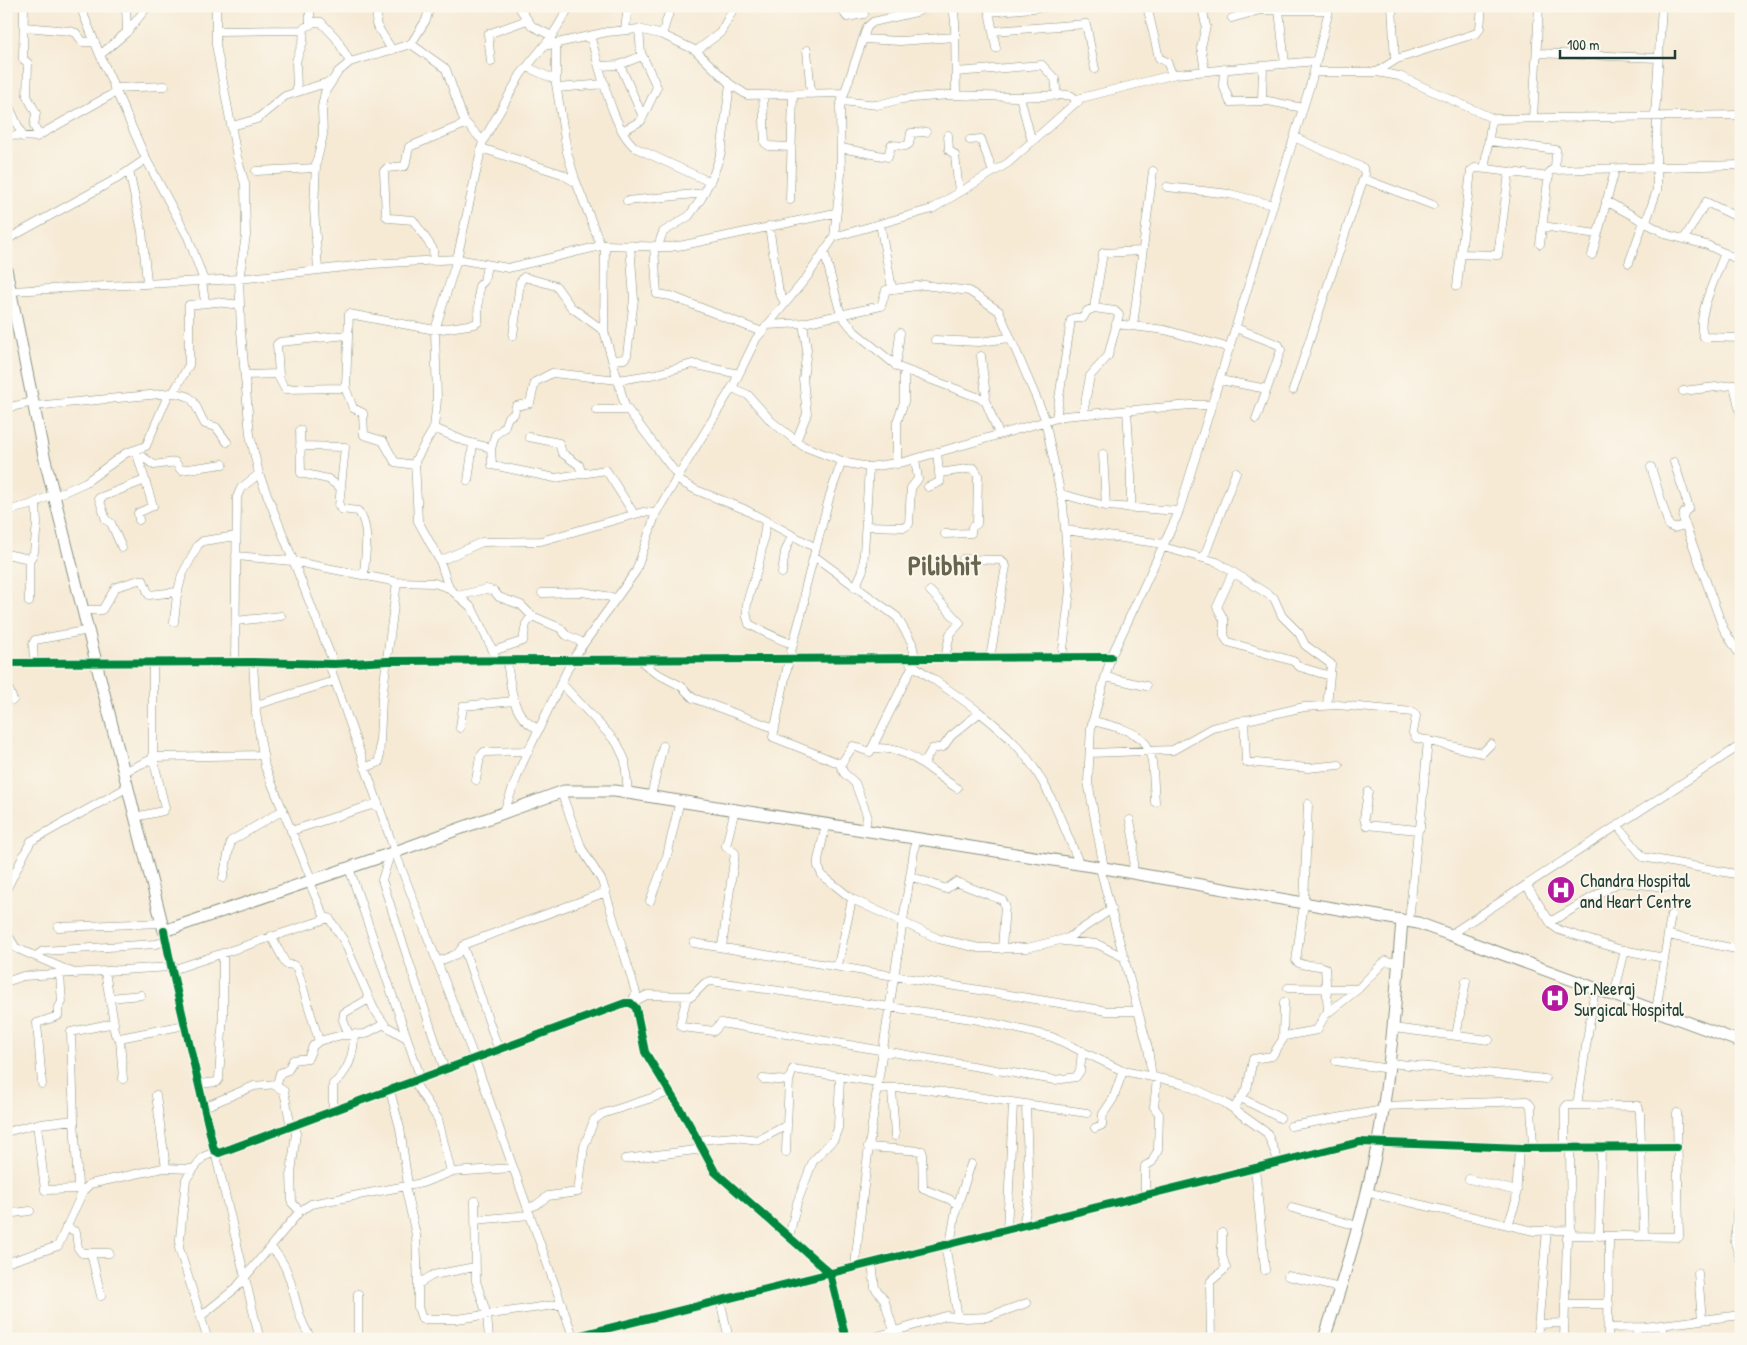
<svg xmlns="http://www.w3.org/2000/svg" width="1747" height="1345" font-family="'Patrick Hand',sans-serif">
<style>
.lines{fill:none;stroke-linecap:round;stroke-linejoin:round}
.street-casing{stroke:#8a9484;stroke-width:9}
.secondary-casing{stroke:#8a9484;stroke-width:13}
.street{stroke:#fff;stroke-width:8}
.secondary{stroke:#fff;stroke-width:11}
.cycleway-casing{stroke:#fbf7ec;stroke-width:11}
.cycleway{stroke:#00873e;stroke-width:8}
.labels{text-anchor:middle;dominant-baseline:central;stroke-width:4;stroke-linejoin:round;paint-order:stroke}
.poi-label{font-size:18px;fill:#1f3d34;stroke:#fbf7ec;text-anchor:start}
.town-label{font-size:28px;font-weight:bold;fill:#68654e;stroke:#fbf7ec}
</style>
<rect width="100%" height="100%" fill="#fbf7ec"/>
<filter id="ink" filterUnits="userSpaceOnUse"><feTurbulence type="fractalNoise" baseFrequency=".02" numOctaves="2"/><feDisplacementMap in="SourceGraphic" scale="10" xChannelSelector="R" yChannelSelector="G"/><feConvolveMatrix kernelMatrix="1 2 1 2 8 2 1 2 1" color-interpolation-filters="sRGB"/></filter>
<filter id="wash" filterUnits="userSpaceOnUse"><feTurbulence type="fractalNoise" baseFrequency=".0096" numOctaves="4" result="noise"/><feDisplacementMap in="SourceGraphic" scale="20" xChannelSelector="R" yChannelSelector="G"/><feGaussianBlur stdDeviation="1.12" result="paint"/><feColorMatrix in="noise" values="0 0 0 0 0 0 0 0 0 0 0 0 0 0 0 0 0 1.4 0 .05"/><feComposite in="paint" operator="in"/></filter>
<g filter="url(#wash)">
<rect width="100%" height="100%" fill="#f6ead5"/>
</g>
<g filter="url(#ink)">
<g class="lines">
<defs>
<path id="street" d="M24,6L23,59L28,63L27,96L36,113L34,126L39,136
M80,6L100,55L146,159L188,237L204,281
M126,6L127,32
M216,6V45L237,157L245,184L246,236L239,279L241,331L250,435L259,474L334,664
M378,6L376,24L392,50
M518,6L532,26L552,36
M839,6L847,17L864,14
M953,6L955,22L956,95
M988,6L996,48
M1147,6L1159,58L1167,62L1172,74
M1392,6L1395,60
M1279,10L1285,64
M989,12L1055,6
M1232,18L1260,10H1329
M310,25V6
M25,27L70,31L76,33L83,42H95
M625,29L628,6
M216,31L301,30L314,22H321L336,38L350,62
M993,31L1086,24L1095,69
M662,35L671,6
M590,36C600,66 612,130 636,148L710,182
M863,39L900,41L955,37
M556,43V84L567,152L575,179L601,246
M411,44L446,69L464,121L483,141
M544,46L607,32L639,29L663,35L695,50L730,84L747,95L844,93
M807,50L811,94
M696,51L720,33L735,6
M1537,53L1658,58
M100,55L127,32L148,6
M491,62L488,34L527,20
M620,65L643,117
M600,66L619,65L642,56
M527,67L556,80
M1224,69L1223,85L1230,102L1268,101L1303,108
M1205,71L1201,47L1206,26L1203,12L1213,6
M956,72L1042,65L1055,79L1057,96
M1314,72H1377L1399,76L1494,119L1741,115
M1377,72L1397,59L1477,33L1480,28L1482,6
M114,88L165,86
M557,88L605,84
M297,91L296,61L303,42L304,29
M763,96L765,143L769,146L790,147
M1020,97L1032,142
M6,100L23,137
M842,101L877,105L901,99L949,95L1016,97L1067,95L1072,96L1078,102
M1262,101L1263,66
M1655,116L1662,6
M1492,118L1485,164L1487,169L1549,177
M1533,118L1539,6
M232,126L257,119L285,96L332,81
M622,131L641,121L657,87L641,53L639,29
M6,135L36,137L116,92
M948,135L949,150L955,155L959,192
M970,140L981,139L993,172
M1489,141L1556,150L1555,170
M481,148L562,174L575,182
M841,148L888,157L891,145L906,146L909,144L911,133L926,132
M1656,169L1657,116
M129,171L142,231L147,282
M256,171L316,168
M1364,179L1433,205
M1167,187L1230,194L1273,205
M790,200L793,95
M627,201L704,193
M1606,201L1668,235L1707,245L1741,261
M1646,222L1657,190V169
M880,224L892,288
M769,226L779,292L785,303
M1542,226L1597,234
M834,237L932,209L1008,163L1081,98L1176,74L1316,61
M1684,239L1706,202L1741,219
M6,240L118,178L146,159
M1540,244L1549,173L1552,170L1741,165
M605,245L604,331L625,406L678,476
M654,246L657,294L671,296L762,332
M658,246L663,232L689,216L701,199L714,173L721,153L730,84
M824,251L841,315L855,332L898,367L985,400L999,434
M1725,253C1718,272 1694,320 1704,337L1741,338
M1461,254L1498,255L1509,173
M1592,255L1615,170
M434,261L433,249L413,220L389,218L386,216L384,171L387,168L405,166L409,147L465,124
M1629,263L1644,221
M318,270L314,208L316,164L323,135L322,107L325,92L338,72L350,62L411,44L426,20L430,6
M202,281L205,302
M1457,286L1471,171L1475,168L1487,169
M11,291L239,279L372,264L457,259L483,141L521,74L552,36L570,6
M1116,324L1165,330L1230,348
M767,325L803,323L881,306L886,290L924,285L969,291L999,311L1044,416L1063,505L1070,590L1062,658
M1133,326L1153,171
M1236,328L1279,345L1281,350L1256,419
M513,336L520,282L524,277L556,286L571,307L604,331
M935,340L979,342L1010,338
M981,356L986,396L985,400
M613,360L624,359L627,355L634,299L630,245
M896,366L900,333
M246,375L277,374L285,389L343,388L346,385L349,314L435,330L475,324L478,322L479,286L484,281L487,265
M279,375L277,344L280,342L347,335
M1220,380L1267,389
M1734,385L1741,416
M345,387L353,408L363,413L364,435L383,441L395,462L414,465
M732,388L748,395L772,422L803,446L847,463L869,467L904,462L1064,416L1191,405H1212
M1293,390L1365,174L1363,168L1294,137
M1683,391L1741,384
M173,393L189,365V305L216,302L240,305
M34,406L171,393C198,394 193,405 205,424L216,427L227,442
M6,408L33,402
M596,410H627
M1127,410L1131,475V508
M1083,414L1090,376L1108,356L1119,315L1115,311L1094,308
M1056,418L1071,320L1074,318H1083L1087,311L1094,308L1103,253L1141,251
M434,428L464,441L491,448L492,465L555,478L606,470L634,514
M300,430L301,473L328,479L341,488
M529,437L559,443L562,453L579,465L582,474
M796,441L807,414L803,379L807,350L803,323
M300,446L345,447L339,506L341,509L358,511C371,526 365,555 364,574
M491,449L495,435L504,428L508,417L514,414L516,406L530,403L535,382L552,373L619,380L656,374L692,364L739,374
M137,454L153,506L138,513L139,520
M1103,454L1106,506
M138,457H143L154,465L175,462L181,470L223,464
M842,461L830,495L805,589L804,604L789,659L773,737L841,764L853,746L870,752L913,665
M1674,462L1689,508L1684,513L1683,518L1723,628L1741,657
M897,464V422L904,402V370
M1651,467L1669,526L1674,528L1685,525
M939,473L974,468L978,475L977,524L972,527L971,533L945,534
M676,479L696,490L744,509L816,548
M468,481L473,444
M928,487L940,482L937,452
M1061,494L1106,506L1179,511
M55,496L86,482L126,453L146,446L169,393
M6,511L30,505L54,494
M766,521C764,536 762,552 758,567C754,586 741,604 749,624C764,632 777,639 793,644
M866,526L905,527L909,524L911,488L918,479L915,459
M1065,530L1164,544
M1163,547L1217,562L1274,598L1282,616L1299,633L1305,645L1331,664L1327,705
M122,548L111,523L106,520L99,498L145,480
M6,554L30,559
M236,556L292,561L397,582L434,583L449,588
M814,556L897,617L912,643L915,658
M1204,557L1236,472
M963,559L1001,560L1006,566L990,658
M440,561L482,542L541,541L643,512L656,513
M1233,572L1217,607L1224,620V636L1228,642L1293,661L1300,667L1330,676
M782,573L785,552L792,535
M855,588L863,570L869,467
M930,591L960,623L950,634L945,658
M542,593L583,592L616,598
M458,596L486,589L494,591L499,597L521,605L532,616L560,628L566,635L584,643
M29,602V562L34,552L37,524L36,502
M84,610H102L116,587L139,580H143L149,595L177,592
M236,621L281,616
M174,622L177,595L182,575L198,545L203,541L236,536
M493,651L523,641L526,624L532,616
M640,660L654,672L681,686L693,698L774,728
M498,661L472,608L449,588L440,561L418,521L415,461L434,428L437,399L435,330L457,259L508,268L605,245L670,247L684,245L835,213
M507,661C511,686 511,719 539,729
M235,662L237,497L241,488L259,474
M253,662L256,713L265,767L312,881
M6,663L253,662L334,664L388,661L1111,657
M34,663L33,644L35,640L89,630
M910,663C946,689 988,714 1018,747C1047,779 1063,825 1080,865
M329,664L395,852L475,1060L574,1339
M1106,677L1146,686
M6,682L13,700
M561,683L617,743L625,760L628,793
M256,705L334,681
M1244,720L1246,762L1308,768L1339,765
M1093,721C1156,736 1151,741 1155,802
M460,728L463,706L514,701
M873,748C911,746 927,770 957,788
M1090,753L1173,750L1212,728L1304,707L1338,705L1413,712L1416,716L1413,733L1416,738L1482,753L1491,744
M839,763L844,773L855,783L867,815L865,830
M924,763L932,749L943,747L951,736L978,714
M365,768L379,762L382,698L397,582
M124,772L156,757L263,755
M476,780L480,757L484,752L529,751
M561,792L582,849L602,881L636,993L632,1002
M1368,792L1364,818L1366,825L1418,830L1420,828L1428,740
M651,796L663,746
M1308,804L1304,903L1296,961C1303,968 1316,963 1325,968L1328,1012
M503,814L522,764L572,660L636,571L656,513L734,384L756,339L807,277L834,237L841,174L840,106L867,27L873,22L916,12L929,6
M135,817L163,811L165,808L153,758V663
M1130,820L1134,842L1133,874
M826,824L818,860V866L822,875L852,899L939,939L979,948H1027L1068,938L1112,909
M1618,826L1643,857L1741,875
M291,831L378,803
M390,854L382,880L445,1071
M349,868L421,1079
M1100,868L1148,1048L1152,1077
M1104,868L1088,782L1091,727L1111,657L1178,514L1312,79L1330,6
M910,876L946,889L956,882L1002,900L1005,905L1002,949
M223,878L231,841L283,810
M309,882L325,918
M1527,886L1552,925L1559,930L1618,949L1664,958
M6,890L31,841L128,787
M650,901L667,856L680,800
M1409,921L1418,830
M1550,922L1619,882L1667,887
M58,927L161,923
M164,931L172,970L214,1150L219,1153L625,1003H631L636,1008L645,1052L688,1122L715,1172L830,1273L846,1339
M6,932L16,948L76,974
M1451,934L1741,745
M1668,935L1741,950
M271,936L286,964L293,965L297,968L319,1041
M1063,941L1097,944L1125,958
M694,943L1107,1011H1138
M463,946L499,1051
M722,947L735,853L726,846L735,809
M6,952L7,933
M36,956L43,951L156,944L166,941
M437,962L457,954L465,944L606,892
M838,965L852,899
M172,970L329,918L344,941L374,1009L386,1026L405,1037
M6,982L23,976L171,967
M1288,988L1358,989
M1614,995L1625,950
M687,996L680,1024L682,1027L714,1031L721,1023L1055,1080L1076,1077L1080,1071L1082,1051
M110,998L141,995
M631,1003L647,995L692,996L705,983L711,981L979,1020L1052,1037L1123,1071L1182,1083L1225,1103L1267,1133L1279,1162
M1656,1011L1671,915
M113,1025L115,1034L120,1039L123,1079
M1393,1028L1489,1040
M349,1035L343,1020L344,1013L369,999
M1456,1036L1466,981
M1283,1037L1284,1002
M120,1038L185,1025
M1336,1061L1389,1069
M1390,1063L1545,1079
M763,1079L789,1081
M414,1082L438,1119L451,1172
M42,1084L37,1023L58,1016V1009L62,1002L60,975
M199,1084L217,1082L219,1079L223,1015V953
M274,1085L284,1091L291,1127
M876,1088H916L1087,1113
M892,1089L895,1136
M390,1091L400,1128L408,1185
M156,1095L166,1168
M1241,1098L1280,1118
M1577,1105L1595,988
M1383,1106L1527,1101L1531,1106L1533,1148
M204,1107L254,1086L277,1084L280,1073L288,1070L293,1060L308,1058L313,1046L319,1041L342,1035L365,1034L384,1024
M1234,1108L1247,1089L1253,1059L1272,1056L1285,1036L1317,1030L1325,1015L1358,989L1382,964L1386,961L1398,963
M333,1111V1084C349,1072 354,1053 354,1034
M74,1120L78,1185L83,1191
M37,1124L45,1190L81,1189
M297,1125L291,1173L292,1203L300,1211
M1291,1126L1383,1110
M1095,1128L1102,1125L1103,1114L1113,1099L1123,1071
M6,1132L32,1125L74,1120L71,1032L114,1023L105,972
M698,1140L734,1137L759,1140L787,1125L789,1081L793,1069L877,1082
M868,1147L922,1151L923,1189L949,1199L958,1205
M1565,1147V1108L1567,1105L1638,1106L1640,1113L1644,1236
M1570,1147L1571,1235L1679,1237L1677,1113
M786,1152L787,1125
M1741,1156L1735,1243L1741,1262
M625,1159L703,1149
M1255,1168L1265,1270
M1469,1179L1517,1191
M405,1186L416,1235L418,1284
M1366,1192L1534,1231L1569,1230
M1145,1196V1166L1152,1162L1158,1150L1159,1114L1154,1107L1157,1079
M475,1201L476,1281L487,1315L489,1339
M528,1208L536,1205L548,1196L578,1192L584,1147L594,1120L602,1114L670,1092
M1292,1208L1358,1226
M6,1214L30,1211
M475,1220L530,1215
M1508,1225L1516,1201L1519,1147
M1023,1226L1029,1195L1026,1105
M66,1227L76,1232L78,1248L82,1253H109
M1007,1230L1013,1104
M1599,1236L1601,1147
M789,1237L797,1203L813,1161L834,1139L838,1128L840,1076
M950,1244L956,1210L971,1164
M945,1245L958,1317
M271,1248C297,1271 291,1312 312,1339
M91,1253L101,1296
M6,1263L58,1246L83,1191L90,1184L163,1168L192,1169
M872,1263L875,1288L884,1299L894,1331
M475,1267L433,1275L418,1284V1307L422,1319H457L562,1304
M855,1267C869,1123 894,981 916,838
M1698,1273L1702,1320
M1288,1276L1340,1288
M358,1294V1339
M720,1300L729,1339
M1565,1304H1609
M200,1317L236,1288L300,1211L311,1204L422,1183L451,1172L513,1168
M1538,1324L1564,1323
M1663,1325L1664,1339
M1608,1328L1645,1327L1741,1315
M207,1337L179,1248L186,1179L203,1157L215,1152L259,1336
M565,1339L1360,1142L1523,1148L1677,1147
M868,1339L946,1316L966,1318L987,1317L1027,1303
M1211,1339L1210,1285L1211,1281L1226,1268L1222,1255V1233
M1537,1339L1547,1230
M1564,1339L1567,1238L1569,1233
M1608,1339L1609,1236
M1636,1339L1637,1328"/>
<path id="secondary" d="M6,269L44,456L164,931L395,852L564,791H615L1104,868L1418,923L1741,1042
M1324,1339C1345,1274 1365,1209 1378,1142C1391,1068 1396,994 1402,920"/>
</defs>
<use href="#street" class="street-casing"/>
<use href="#secondary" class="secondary-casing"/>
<use href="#street" class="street"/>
<use href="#secondary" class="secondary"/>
<defs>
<path id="cycleway" d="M6,663L253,662L334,664L388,661L1111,657
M164,931L172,970L214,1150L219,1153L625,1003H631L636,1008L645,1052L688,1122L715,1172L830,1273L846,1339
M565,1339L1360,1142L1523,1148L1677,1147"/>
</defs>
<use href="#cycleway" class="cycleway-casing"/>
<use href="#cycleway" class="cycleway"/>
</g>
</g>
<defs>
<symbol id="hospital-disc" viewBox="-11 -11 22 22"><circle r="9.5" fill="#b5179e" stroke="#fbf7ec"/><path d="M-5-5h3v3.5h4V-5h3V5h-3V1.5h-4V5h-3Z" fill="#fff"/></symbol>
</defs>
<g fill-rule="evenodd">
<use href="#hospital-disc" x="1545" y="874" width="32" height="32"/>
<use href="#hospital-disc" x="1539" y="982" width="32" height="32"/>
</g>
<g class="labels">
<g class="poi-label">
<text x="1580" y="880">Chandra Hospital<tspan x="1580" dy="21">and Heart Centre</tspan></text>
<text x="1574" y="988">Dr.Neeraj<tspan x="1574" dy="21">Surgical Hospital</tspan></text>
</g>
<g class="town-label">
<text x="944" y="565">Pilibhit</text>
</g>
</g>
<rect width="1747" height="1345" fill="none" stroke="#fbf7ec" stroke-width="25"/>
<path d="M1560 50v8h115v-8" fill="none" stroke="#1f3d34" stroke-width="2.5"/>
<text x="1567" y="50" font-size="15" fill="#1f3d34" stroke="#fbf7ec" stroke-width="4" paint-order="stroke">100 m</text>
</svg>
